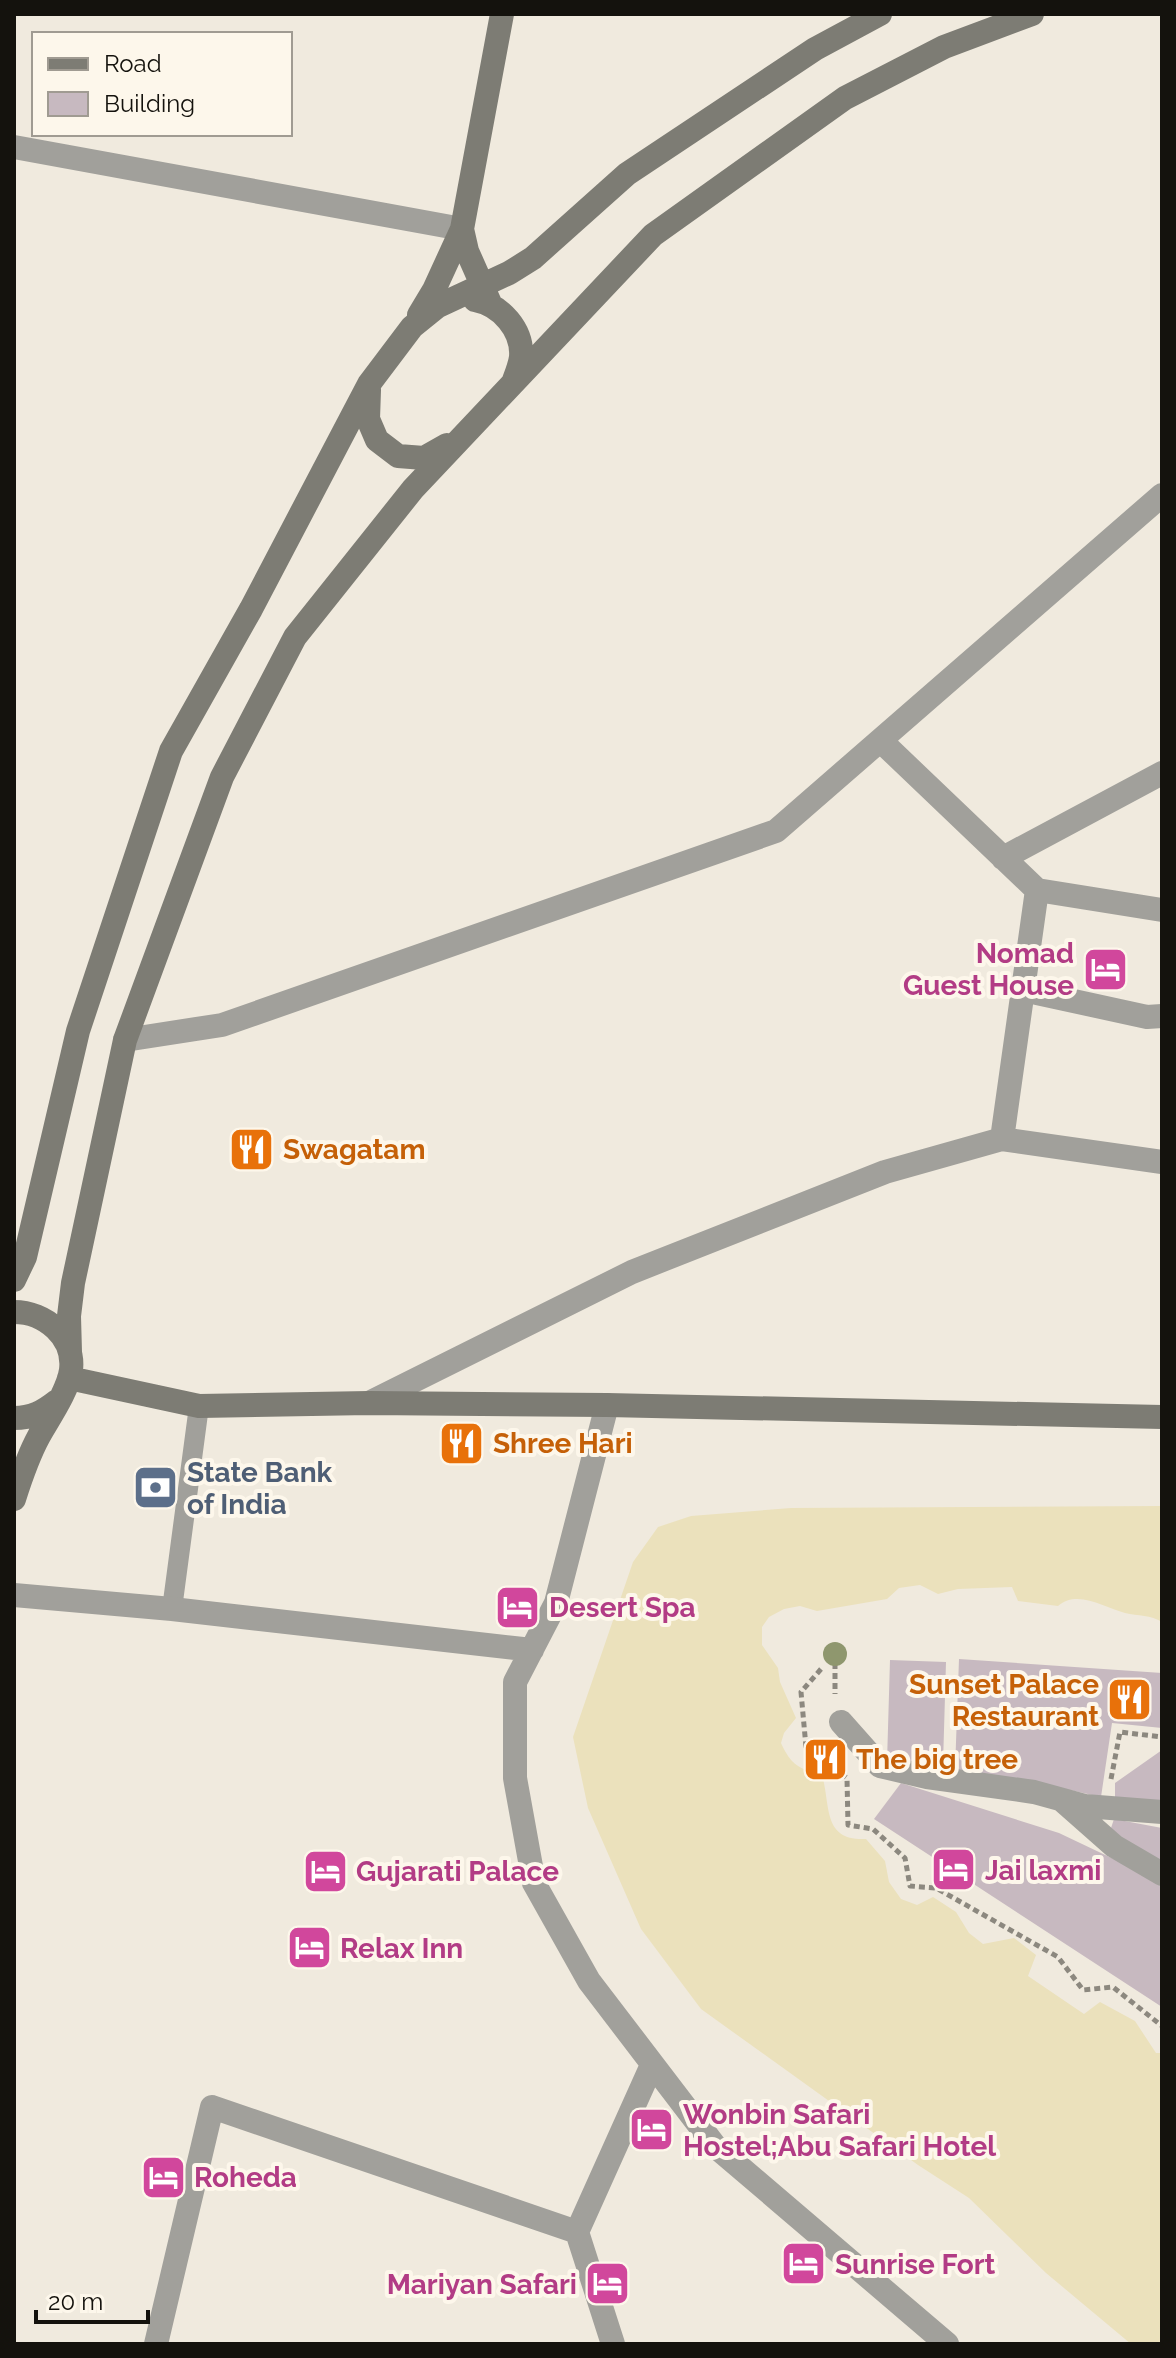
<svg xmlns="http://www.w3.org/2000/svg" width="1176" height="2358" font-family="Raleway,sans-serif">
<style>
.sand{fill:#ebe1bc}
.building{fill:#c7b9c0}
.lines{fill:none;stroke-linecap:round;stroke-linejoin:round}
.path{stroke:#8c887f;stroke-width:5;stroke-dasharray:6 4;stroke-linecap:butt}
.lane{stroke:#a1a09b;stroke-width:20}
.street{stroke:#a1a09b;stroke-width:24}
.secondary{stroke:#7d7c74;stroke-width:24}
.tree{fill:#8f976e}
.labels{text-anchor:middle;dominant-baseline:central;stroke-width:8;stroke-linejoin:round;paint-order:stroke}
.hotel-label{font-size:28px;font-weight:bold;fill:#b23c85;stroke:#fdf7eb;text-anchor:start}
.food-label{font-size:28px;font-weight:bold;fill:#c56008;stroke:#fdf7eb;text-anchor:start}
.service-label{font-size:28px;font-weight:bold;fill:#4e5e75;stroke:#fdf7eb;text-anchor:start}
</style>
<rect width="100%" height="100%" fill="#f0eade"/>
<path class="sand" d="M1162,1506V1622C1151,1615 1138,1616 1125,1613C1105,1608 1078,1589 1058,1606L1018,1601L1012,1587L958,1589L938,1594L920,1585L899,1588L887,1599L817,1611L800,1606L784,1609L769,1617L762,1627V1645L778,1668L780,1682L796,1718L784,1733L781,1743C791,1765 799,1769 822,1775C831,1806 822,1841 866,1839L885,1861L889,1882L901,1899L917,1905L933,1897L956,1912L969,1933L983,1944L1014,1938L1036,1955L1028,1976L1084,2014L1100,2002L1135,2021L1156,2053H1162V2344H1131L1046,2273L969,2198L918,2165L701,2009L641,1929L588,1808L573,1737L633,1562L658,1527L691,1516L791,1508Z"/>
<path class="building" d="M959,1659L1162,1673V1728L1112,1723L1101,1797L1030,1781L955,1770Z
M890,1660L946,1662L943,1764L887,1762Z
M1162,1750V1801L1115,1800V1783Z
M901,1783L1059,1833L1162,1882V2007L874,1819Z
M1114,1819L1162,1828V1864L1110,1831Z"/>
<g class="lines">
<path class="path" d="M835,1663V1694
M821,1669L801,1692L806,1747L847,1778L848,1825L873,1829L905,1858L910,1886L936,1888L1058,1957L1083,1990L1113,1987L1162,2026
M1111,1779L1120,1732L1162,1737"/>
<path class="lane" d="M172,1609L199,1406"/>
<path class="street" d="M14,147L462,229
M882,742L1037,890L1002,1139
M1003,858L1162,773
M1037,890L1162,910
M1023,990L1147,1017L1162,1016
M125,1040L222,1025L776,831L1162,495
M369,1403L632,1272L885,1172L1002,1139L1162,1162
M607,1405L556,1603L515,1682V1778L534,1883L589,1981L715,2146L947,2344
M14,1595L172,1609L532,1650
M841,1722L880,1766L927,1777L1034,1792L1085,1806L1162,1812
M1063,1801L1114,1846L1162,1874
M156,2344L212,2107L577,2232
M613,2344L577,2232L652,2065"/>
<path class="secondary" d="M462,229L502,14
M475,300C501,305 523,330 521,357C520,365 516,375 513,383
M419,315L434,290L462,229L467,251L490,303
M369,390L368,419L377,440L398,456L424,458L447,445
M14,1280L25,1257L78,1031L171,751L251,609L369,384L412,327L438,306L509,273L533,258L627,174L815,49L880,14
M14,1312C45,1312 75,1337 71,1370C68,1391 49,1418 39,1436C28,1456 21,1477 14,1499
M70,1352L69,1316L73,1283L125,1040L222,777L295,637L413,489L653,235L845,98L944,47L1032,14
M69,1378L199,1406L369,1403L607,1405L1162,1417
M14,1418C32,1418 43,1412 57,1401"/>
</g>
<circle class="tree" cx="835" cy="1654" r="12"/>
<defs>
<symbol id="hotel-square" viewBox="-11 -11 22 22"><rect x="-9" y="-9" width="18" height="18" rx="4" fill="#d1479c" stroke="#fdf7eb"/><path d="M-6-4.5h1.5V1H6V5H4.5V3h-9V5H-6ZM-4 0a1.8 1.8 0 1 1 3.6 0ZM.5 0V-2.5h3Q6-2.5 6 0Z" fill="#fff"/></symbol>
<symbol id="restaurant-square" viewBox="-11 -11 22 22"><rect x="-9" y="-9" width="18" height="18" rx="4" fill="#e8710a" stroke="#fdf7eb"/><path d="M-5-6h1v4h1v-4h1v4h1v-4h1v5L-1.5 .5V6h-2V.5L-5-1ZM5-6V6H3V1.5H1.5Q1.5-4 5-6Z" fill="#fff"/></symbol>
<symbol id="bank-square" viewBox="-11 -11 22 22"><rect x="-9" y="-9" width="18" height="18" rx="4" fill="#5c6f8a" stroke="#fdf7eb"/><path d="M-6-4H6V4H-6ZM0-2.3a2.3 2.3 0 1 0 0 4.6a2.3 2.3 0 1 0 0-4.6Z" fill="#fff"/></symbol>
</defs>
<g fill-rule="evenodd">
<use href="#hotel-square" x="1080" y="944" width="51" height="51"/>
<use href="#restaurant-square" x="226" y="1124" width="51" height="51"/>
<use href="#restaurant-square" x="436" y="1418" width="51" height="51"/>
<use href="#bank-square" x="130" y="1462" width="51" height="51"/>
<use href="#hotel-square" x="492" y="1582" width="51" height="51"/>
<use href="#restaurant-square" x="1104" y="1674" width="51" height="51"/>
<use href="#restaurant-square" x="800" y="1734" width="51" height="51"/>
<use href="#hotel-square" x="928" y="1844" width="51" height="51"/>
<use href="#hotel-square" x="300" y="1846" width="51" height="51"/>
<use href="#hotel-square" x="284" y="1922" width="51" height="51"/>
<use href="#hotel-square" x="626" y="2104" width="51" height="51"/>
<use href="#hotel-square" x="138" y="2152" width="51" height="51"/>
<use href="#hotel-square" x="778" y="2238" width="51" height="51"/>
<use href="#hotel-square" x="582" y="2258" width="51" height="51"/>
</g>
<g class="labels">
<g class="hotel-label">
<text x="1074" y="953" text-anchor="end">Nomad<tspan x="1074" dy="32">Guest House</tspan></text>
<text x="549" y="1607">Desert Spa</text>
<text x="985" y="1870">Jai laxmi</text>
<text x="356" y="1871">Gujarati Palace</text>
<text x="340" y="1948">Relax Inn</text>
<text x="683" y="2114">Wonbin Safari<tspan x="683" dy="32">Hostel;Abu Safari Hotel</tspan></text>
<text x="194" y="2177">Roheda</text>
<text x="835" y="2264">Sunrise Fort</text>
<text x="577" y="2284" text-anchor="end">Mariyan Safari</text>
</g>
<g class="food-label">
<text x="283" y="1149">Swagatam</text>
<text x="493" y="1443">Shree Hari</text>
<text x="1099" y="1684" text-anchor="end">Sunset Palace<tspan x="1099" dy="32">Restaurant</tspan></text>
<text x="856" y="1759">The big tree</text>
</g>
<g class="service-label">
<text x="187" y="1472">State Bank<tspan x="187" dy="32">of India</tspan></text>
</g>
</g>
<rect width="1176" height="2358" fill="none" stroke="#14120d" stroke-width="32"/>
<rect x="32" y="32" width="260" height="104" fill="#fdf7eb" stroke="#a09b92" stroke-width="2"/>
<rect x="48" y="58" width="40" height="12" fill="#7d7c74" stroke="#a09b92" stroke-width="2"/>
<text x="104" y="72" font-size="24" fill="#14120d">Road</text>
<rect x="48" y="92" width="40" height="24" fill="#c7b9c0" stroke="#a09b92" stroke-width="2"/>
<text x="104" y="112" font-size="24" fill="#14120d">Building</text>
<path d="M36 2310v12h112v-12" fill="none" stroke="#14120d" stroke-width="4"/>
<text x="48" y="2310" font-size="24" fill="#14120d" stroke="#fdf7eb" stroke-width="6" paint-order="stroke">20 m</text>
</svg>
